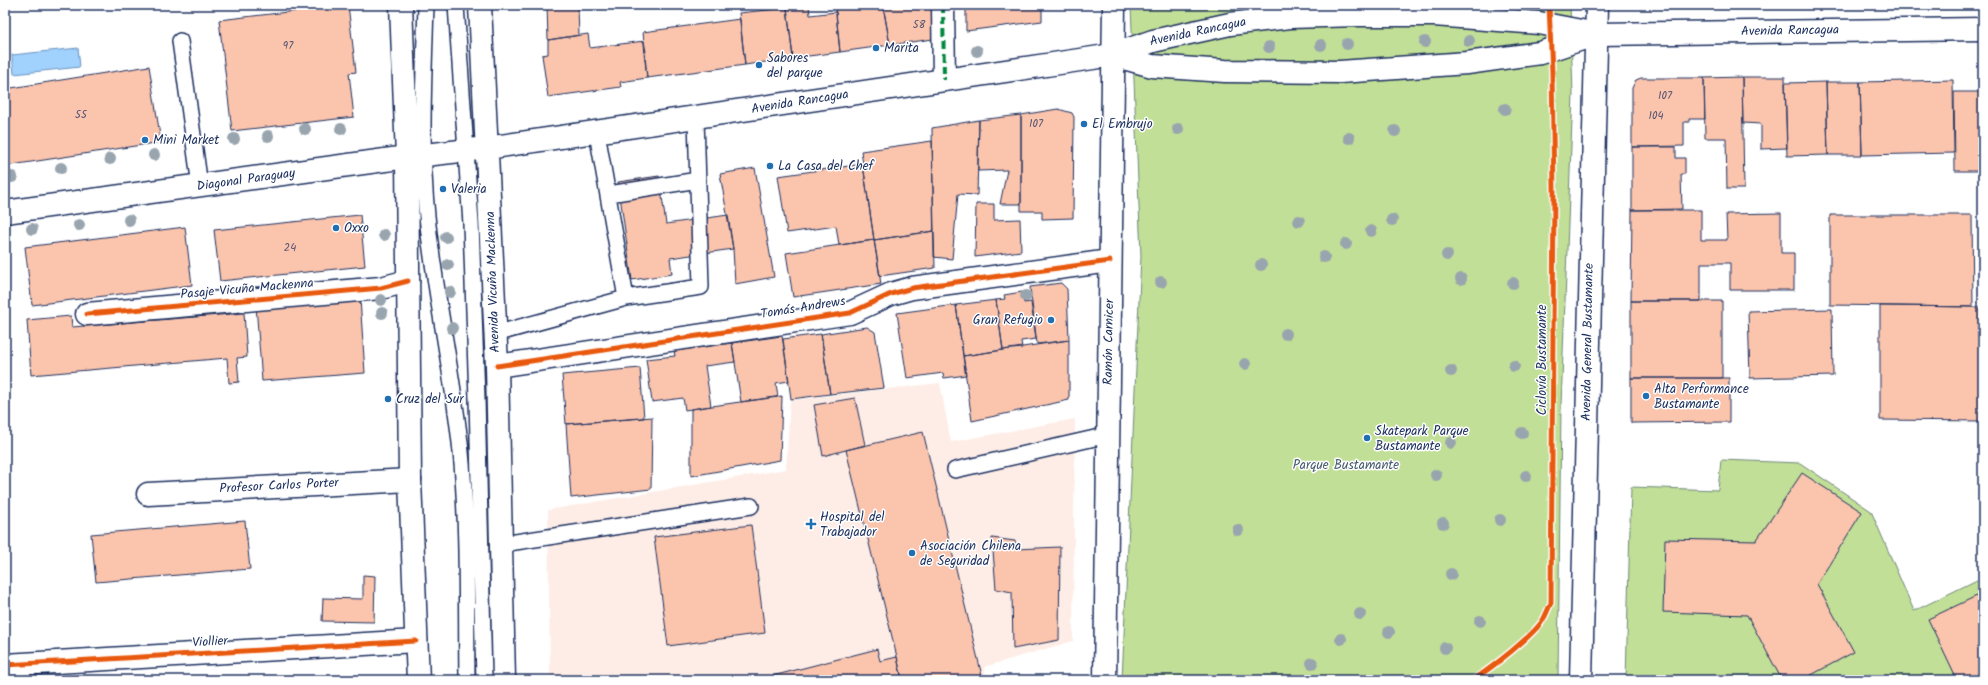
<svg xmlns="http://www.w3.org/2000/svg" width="1988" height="685" font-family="Kalam,sans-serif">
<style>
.built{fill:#feede6}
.green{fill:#c2df97;stroke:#6e877a}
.water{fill:#a0d2fd;stroke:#6b91bd}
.building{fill:#fbc4ad;stroke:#1b2f5e}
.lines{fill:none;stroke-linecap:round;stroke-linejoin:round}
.lane-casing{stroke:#1b2f5e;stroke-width:18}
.street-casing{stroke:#1b2f5e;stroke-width:25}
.secondary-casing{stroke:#1b2f5e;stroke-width:25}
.primary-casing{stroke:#1b2f5e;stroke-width:25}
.lane{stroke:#fff;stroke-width:15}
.street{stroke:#fff;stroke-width:22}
.secondary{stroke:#fff;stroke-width:22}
.primary{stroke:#fff;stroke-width:22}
.quiet{stroke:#00873e;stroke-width:4;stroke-dasharray:8 4;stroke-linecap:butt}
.cycleway-casing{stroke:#fff;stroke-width:8}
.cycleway{stroke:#e8590c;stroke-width:5}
.tree{fill:#99a5ae}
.poi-dot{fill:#1f6fb2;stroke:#fff;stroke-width:1.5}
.labels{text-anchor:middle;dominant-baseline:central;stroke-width:3;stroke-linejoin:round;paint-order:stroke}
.number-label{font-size:11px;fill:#535472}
.street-label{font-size:13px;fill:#1b2f5e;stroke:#fff}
.poi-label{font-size:13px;fill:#1b2f5e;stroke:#fff;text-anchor:start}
.park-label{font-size:13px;fill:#455b6c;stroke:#fff}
</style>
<rect width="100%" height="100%" fill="#fff"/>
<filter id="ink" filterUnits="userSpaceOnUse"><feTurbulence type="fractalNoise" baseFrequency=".025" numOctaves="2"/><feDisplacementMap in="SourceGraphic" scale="8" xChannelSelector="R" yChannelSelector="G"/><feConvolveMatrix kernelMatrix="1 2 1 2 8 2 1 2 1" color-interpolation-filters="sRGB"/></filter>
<g filter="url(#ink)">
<path class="built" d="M940,383L951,442L1075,419L1073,641L984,667L987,680H550L548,510L786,469L790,400Z"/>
<path class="green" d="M1131,5H1570L1573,94L1561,405L1558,680H1122L1141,256Z
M1721,460L1800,463L1871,511L1914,611L1981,578L1983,544V593L1957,680H1626L1631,487L1718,490Z"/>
<path class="water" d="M78,48L80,67L14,74L12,55Z"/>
<path class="building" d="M348,5L356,72L349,73L354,117L232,131L219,20Z
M547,5H667L578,8L579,35L548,40Z
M835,5H856V8L883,6L890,45L840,52Z
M883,5H934L933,39L890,45Z
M966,5H1042V21L966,31Z
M809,6L810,15L836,12L840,52L793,58L787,8Z
M787,8L793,58L745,65L739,13Z
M740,19L745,65L647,78L643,32Z
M588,34L590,48L644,41L646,52H644L647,78L620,82L621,87L548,97L542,55L548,54V40Z
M149,66L161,142L5,166V89Z
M1742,77H1785L1787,148L1761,149V124L1743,123Z
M1742,77L1744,189H1727L1726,138H1705L1704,78Z
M1641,78H1704L1705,119H1689V122H1684V146L1632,147V88L1636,80Z
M1953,80L1954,153L1862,155L1860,82Z
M1826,82H1860L1862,155H1828Z
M1826,82L1828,155L1787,156L1785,83Z
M1954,92H1983V171H1955Z
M1058,109L1072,113L1074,117L1073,218L1042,219V211H1021V115Z
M1021,115V204H1000L1007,170L978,171L979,120Z
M979,120L977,195L958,194L952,259L934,257L932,128Z
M932,141L934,231L874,240L861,151Z
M1632,147H1676V158H1685V174H1681L1682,209L1632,210Z
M863,164L874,240L839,245L836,226L787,233L778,176Z
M755,168L774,277L735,284L733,249L720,174Z
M659,176L666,224L728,215L733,249L670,258L672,274L632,280L618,182Z
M976,204H994V220L1020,219L1021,251L975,257Z
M1632,210H1701V240H1727L1726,214L1781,213V253H1794V290H1730V263H1701V301H1631Z
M360,215L365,266L220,281L214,230Z
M1830,215H1972L1973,307L1830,305Z
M185,227L192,285L32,305L25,247Z
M934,231L935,268L880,276L874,240Z
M874,240L881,284L793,297L786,253Z
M1061,283L1067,289L1069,340L1037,344L1030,287Z
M1022,292L1024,303L1031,302L1036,339L1021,341L1022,348L1003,350L996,300L1005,299L1004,295Z
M360,298L365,373L262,381L256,306Z
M996,300L1003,350L963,356L956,305Z
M1631,301H1722V378H1631Z
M956,305L966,375L944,378L943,373L907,378L897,313Z
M1880,306L1983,307V421L1880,420Z
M1832,309L1833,376L1750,378L1748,311Z
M244,313L247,357L237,358L239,382L229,383L227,358L31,375L27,320L71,316L72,327Z
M867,327L875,332L884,388L830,394L821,334Z
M821,334L830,394L791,399L783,339Z
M782,336L789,381L776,383L778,397L741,402L732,343Z
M1069,340V400L972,421L963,356Z
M732,343L735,362L705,366L711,406L685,410L683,398L652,402L646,359L675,356L674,351Z
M640,368L644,418L566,424L562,375Z
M1631,378H1729V422L1631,423Z
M782,396L780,460L691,476V409Z
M855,398L865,445L823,456L814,405Z
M652,417L651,489L571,498L566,424Z
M923,432L983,680H902L897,657L846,450Z
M1802,473L1862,512L1817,584L1854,652L1802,680H1782L1747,615L1663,612L1665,539L1756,541Z
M245,521L250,569L96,582L91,534Z
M751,525L765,633L668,646L654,537Z
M992,538L1015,541L1016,549L1060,547L1059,640L1013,649L1012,592L996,589Z
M363,575L375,576L374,622L322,621L323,598L363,599Z
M1983,593V680H1957L1928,619Z
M877,649L880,661L897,657L902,679L757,680Z"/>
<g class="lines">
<defs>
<path id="lane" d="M426,5C424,75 420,146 427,216C435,295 453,373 461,452C468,528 466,604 467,680
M456,5L471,224L477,399L484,680
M180,41L200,186
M597,133L626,298
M609,194L698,180
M495,334L626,298L701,287L696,118
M955,470L1108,435
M502,544L751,506"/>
<path id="street" d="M943,5L944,80
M87,314L381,288L408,281
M497,366L850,313L891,294L912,288L1110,261
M148,494L410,480
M5,665L416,641"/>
<path id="secondary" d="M401,5L407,157
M1105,680L1114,5
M1581,680L1597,5"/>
<path id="primary" d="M480,5L497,366L504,680
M1113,55L1152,66L1225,71L1340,72L1467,63L1540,53L1597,34
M407,157L410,480L418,680
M5,212L407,157L487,148L1053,64L1113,55L1153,41L1230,24L1290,17L1358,15H1434L1539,23L1597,34L1983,29"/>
</defs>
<use href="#lane" class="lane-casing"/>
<use href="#street" class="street-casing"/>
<use href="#secondary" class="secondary-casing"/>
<use href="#primary" class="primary-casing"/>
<use href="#lane" class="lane"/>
<use href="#street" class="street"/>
<use href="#secondary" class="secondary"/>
<use href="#primary" class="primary"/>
<path class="quiet" d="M943,5L944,80"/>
<defs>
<path id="cycleway" d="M87,314L381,288L408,281
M497,366L850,313L891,294L912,288L1110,261
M5,665L416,641
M1473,680C1491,668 1532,637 1543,620C1546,615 1548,609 1551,603L1554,190L1552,73L1549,5"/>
</defs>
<use href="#cycleway" class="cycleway-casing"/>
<use href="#cycleway" class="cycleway"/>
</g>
<g class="tree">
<circle cx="1469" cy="41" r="6"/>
<circle cx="1425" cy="42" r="6"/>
<circle cx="1347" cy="44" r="6"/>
<circle cx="1321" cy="45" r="6"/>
<circle cx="1269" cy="47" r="6"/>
<circle cx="977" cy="51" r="6"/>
<circle cx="1505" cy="109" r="6"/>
<circle cx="305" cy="129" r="6"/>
<circle cx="341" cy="129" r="6"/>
<circle cx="1178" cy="129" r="6"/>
<circle cx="1395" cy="131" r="6"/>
<circle cx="268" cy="136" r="6"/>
<circle cx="1349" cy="138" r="6"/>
<circle cx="234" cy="139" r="6"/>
<circle cx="154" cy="155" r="6"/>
<circle cx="110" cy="159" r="6"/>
<circle cx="61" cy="168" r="6"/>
<circle cx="12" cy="177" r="6"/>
<circle cx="129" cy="220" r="6"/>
<circle cx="1392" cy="220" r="6"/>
<circle cx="1299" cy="221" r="6"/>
<circle cx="79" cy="225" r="6"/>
<circle cx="32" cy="229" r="6"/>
<circle cx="1371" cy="231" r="6"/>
<circle cx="384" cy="235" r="6"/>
<circle cx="446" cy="237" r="6"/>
<circle cx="1346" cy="244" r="6"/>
<circle cx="1447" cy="255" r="6"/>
<circle cx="1324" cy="257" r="6"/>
<circle cx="448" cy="265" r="6"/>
<circle cx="1261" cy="265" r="6"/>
<circle cx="1461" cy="279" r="6"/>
<circle cx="1161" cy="282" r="6"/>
<circle cx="1513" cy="283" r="6"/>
<circle cx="450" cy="292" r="6"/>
<circle cx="1026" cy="296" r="6"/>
<circle cx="381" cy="300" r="6"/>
<circle cx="382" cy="313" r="6"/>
<circle cx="452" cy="328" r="6"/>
<circle cx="1286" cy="334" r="6"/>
<circle cx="1245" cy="364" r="6"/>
<circle cx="1514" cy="366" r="6"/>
<circle cx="1451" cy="371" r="6"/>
<circle cx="1522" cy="433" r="6"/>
<circle cx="1451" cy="443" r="6"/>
<circle cx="1436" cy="475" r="6"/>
<circle cx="1526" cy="476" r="6"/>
<circle cx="1500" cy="520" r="6"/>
<circle cx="1443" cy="523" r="6"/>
<circle cx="1238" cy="530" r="6"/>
<circle cx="1451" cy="574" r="6"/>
<circle cx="1360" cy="614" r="6"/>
<circle cx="1480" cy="621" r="6"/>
<circle cx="1389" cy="632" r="6"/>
<circle cx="1341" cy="639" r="6"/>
<circle cx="1445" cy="648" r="6"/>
<circle cx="1312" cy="663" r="6"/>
</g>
</g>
<g class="poi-dot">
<circle cx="876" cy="48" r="4"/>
<circle cx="759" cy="65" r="4"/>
<circle cx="1084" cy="124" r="4"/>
<circle cx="145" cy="140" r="4"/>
<circle cx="770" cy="166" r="4"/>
<circle cx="443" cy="189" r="4"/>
<circle cx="336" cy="228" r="4"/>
<circle cx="1051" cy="320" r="4"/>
<circle cx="1646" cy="396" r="4"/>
<circle cx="388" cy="399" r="4"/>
<circle cx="1367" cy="438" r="4"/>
<path d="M809 518h4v4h4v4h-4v4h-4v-4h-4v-4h4z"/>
<circle cx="912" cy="553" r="4"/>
</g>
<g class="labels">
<g class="number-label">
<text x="919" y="25">58</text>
<text x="288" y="46">97</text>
<text x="1665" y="96">107</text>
<text x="81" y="115">55</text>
<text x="1656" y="116">104</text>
<text x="1036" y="124">107</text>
<text x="290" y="248">24</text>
</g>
<g class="street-label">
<text transform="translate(1790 31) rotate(-1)">Avenida Rancagua</text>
<text transform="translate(1198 32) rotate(-12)">Avenida Rancagua</text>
<text transform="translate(800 102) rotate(-9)">Avenida Rancagua</text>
<text transform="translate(246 180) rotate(-8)">Diagonal Paraguay</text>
<text transform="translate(493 282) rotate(-92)">Avenida Vicuña Mackenna</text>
<text transform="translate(247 289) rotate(-5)">Pasaje Vicuña Mackenna</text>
<text transform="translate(803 308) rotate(-9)">Tomás Andrews</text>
<text transform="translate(1109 342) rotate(-89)">Ramón Carnicer</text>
<text transform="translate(1588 342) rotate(-89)">Avenida General Bustamante</text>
<text transform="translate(1542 360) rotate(-90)">Ciclovía Bustamante</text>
<text transform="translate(279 486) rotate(-3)">Profesor Carlos Porter</text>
<text transform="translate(210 642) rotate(-3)">Viollier</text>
</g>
<g class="poi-label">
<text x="884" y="48">Marita</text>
<text x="767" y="58">Sabores<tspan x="767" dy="15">del parque</tspan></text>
<text x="1092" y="124">El Embrujo</text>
<text x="153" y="140">Mini Market</text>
<text x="778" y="166">La Casa del Chef</text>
<text x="451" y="189">Valeria</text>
<text x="344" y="228">Oxxo</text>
<text x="1043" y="320" text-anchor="end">Gran Refugio</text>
<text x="1654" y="389">Alta Performance<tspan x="1654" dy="15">Bustamante</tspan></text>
<text x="396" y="399">Cruz del Sur</text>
<text x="1375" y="431">Skatepark Parque<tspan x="1375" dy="15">Bustamante</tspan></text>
<text x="820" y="517">Hospital del<tspan x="820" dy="15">Trabajador</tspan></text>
<text x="920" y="546">Asociación Chilena<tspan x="920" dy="15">de Seguridad</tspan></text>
</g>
<g class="park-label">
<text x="1346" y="465">Parque Bustamante</text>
</g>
</g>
<rect width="1988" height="685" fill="none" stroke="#fff" stroke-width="20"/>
<rect x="10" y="10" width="1968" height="665" fill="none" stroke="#1b2f5e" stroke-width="1.5" filter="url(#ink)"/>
</svg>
